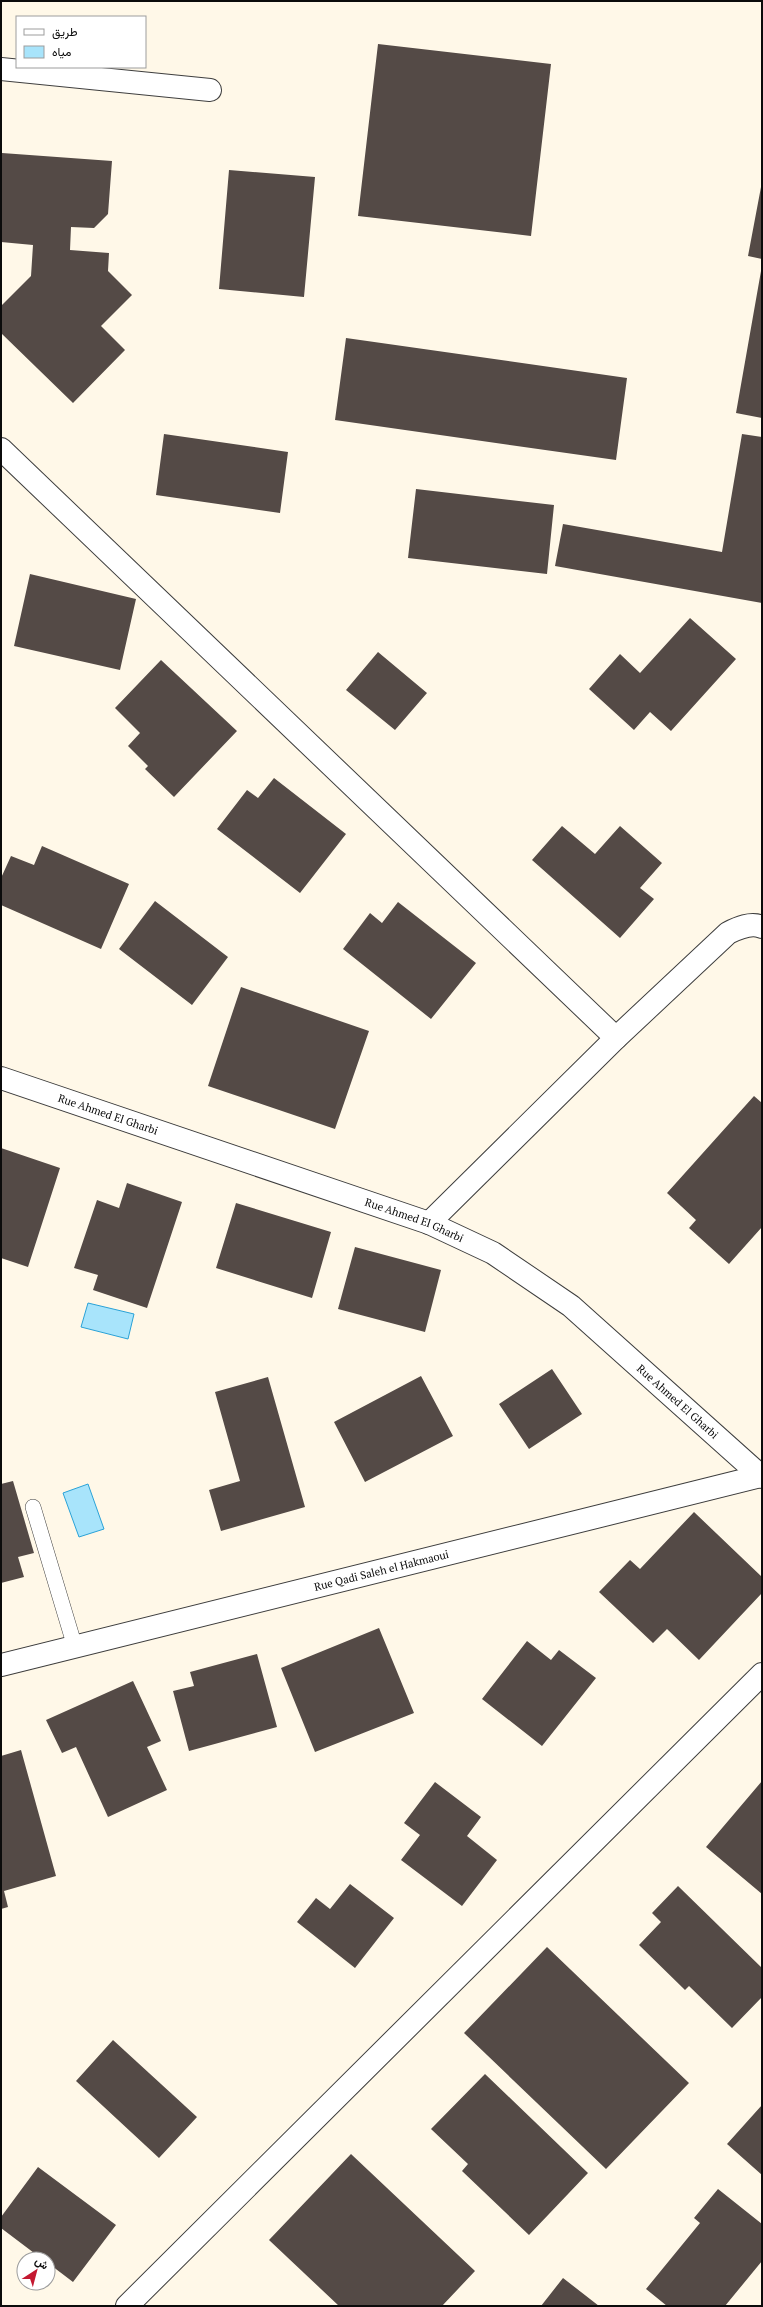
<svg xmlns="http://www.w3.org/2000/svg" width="763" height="2307" font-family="'PT Serif',Vazirmatn,serif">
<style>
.water{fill:#a8e4fb;stroke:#2aa2d7}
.building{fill:#544a46}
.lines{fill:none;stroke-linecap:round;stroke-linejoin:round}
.lane-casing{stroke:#3e3e3e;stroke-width:16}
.street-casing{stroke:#3e3e3e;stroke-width:24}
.lane{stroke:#fff;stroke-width:15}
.street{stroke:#fff;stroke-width:22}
.labels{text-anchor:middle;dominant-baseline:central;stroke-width:4;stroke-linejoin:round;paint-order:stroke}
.street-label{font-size:11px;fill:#0b0b0b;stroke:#fff}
</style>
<rect width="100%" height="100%" fill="#fff8e8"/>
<path class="water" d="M88,1303L134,1314L128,1339L81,1327Z
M88,1484L104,1529L79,1537L63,1493Z"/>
<path class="building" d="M378,44L551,64L531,236L358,216Z
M2,153L112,161L108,214L94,228L71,227L70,250L109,253L108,271L132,295L101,326L125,350L73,403L1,333V306L31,276L33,245L1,242Z
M229,170L315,177L304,297L219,289Z
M761,187H762V259L748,256Z
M761,271H762V418L736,413Z
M346,338L627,378L616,460L335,420Z
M164,434L288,452L280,513L156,495Z
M742,434L762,437V603L555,566L563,524L722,552Z
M416,489L554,505L547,574L408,558Z
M30,574L136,599L120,670L14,646Z
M690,618L736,659L671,731L650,712L634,730L589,689L620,654L640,673Z
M378,652L427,693L395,730L346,690Z
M161,660L237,731L174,797L145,769L148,766L128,746L140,733L115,708Z
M274,778L346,834L300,893L217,829L247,790L258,798Z
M562,826L595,854L620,826L662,863L640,888L654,899L620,938L532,860Z
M42,846L129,884L101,949L1,905V878L11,856L34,865Z
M155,901L228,957L192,1005L119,949Z
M398,902L476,963L431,1019L343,949L370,913L382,923Z
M241,987L369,1031L335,1129L208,1086Z
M754,1096L762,1103V1227L729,1264L689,1228L696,1220L667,1193Z
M1,1148L60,1168L28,1267L1,1258Z
M127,1183L182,1202L147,1308L93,1290L98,1275L74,1268L97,1200L119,1208Z
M236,1203L331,1232L312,1298L216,1268Z
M355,1247L441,1270L425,1332L338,1309Z
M552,1369L582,1414L529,1449L499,1404Z
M421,1376L453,1436L365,1482L334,1422Z
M268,1377L305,1507L221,1531L209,1490L240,1481L215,1392Z
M13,1481L34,1553L18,1557L24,1577L1,1583V1484Z
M694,1512L762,1577V1593L699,1660L667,1629L653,1643L599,1592L630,1560L640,1569Z
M379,1628L414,1713L315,1752L281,1668Z
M527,1641L551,1660L559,1650L596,1678L542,1746L482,1699Z
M257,1654L277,1727L189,1751L173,1691L194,1686L190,1672Z
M133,1681L161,1741L147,1747L167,1790L108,1817L76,1747L62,1753L46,1720Z
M21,1750L56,1876L4,1891L8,1907L1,1909V1756Z
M762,1781V1894L706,1847Z
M435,1782L481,1817L467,1836L497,1860L462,1906L401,1860L420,1835L404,1823Z
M350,1884L394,1918L355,1968L297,1922L316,1898L330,1909Z
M678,1886L762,1968V1997L732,2028L689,1986L685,1990L639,1945L661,1922L652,1913Z
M547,1947L689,2083L606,2169L464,2033Z
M113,2040L197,2117L159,2158L76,2081Z
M485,2074L588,2173L529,2235L462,2171L468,2164L431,2129Z
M762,2105V2175L727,2144Z
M351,2154L475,2271L442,2306H339L269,2240Z
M38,2167L116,2225L73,2282L48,2263V2259H42L1,2228V2217Z
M718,2189L762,2224V2261L725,2306H667L646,2289L700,2223L694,2218Z
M563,2278L599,2306H541Z"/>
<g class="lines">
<defs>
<path id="lane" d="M33,1507L75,1647"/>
<g id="street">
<path d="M1,69L210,90"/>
<path d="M1,449L616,1038"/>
<path id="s1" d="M1,1078L429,1223L493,1253L571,1306L762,1477"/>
<path d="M429,1223L616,1038L728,933C738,928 751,922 762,927"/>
<path id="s2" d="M1,1665L761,1476"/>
<path d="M127,2306L762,1674"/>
</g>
</defs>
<use href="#lane" class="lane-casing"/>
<use href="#street" class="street-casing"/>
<use href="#lane" class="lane"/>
<use href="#street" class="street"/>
</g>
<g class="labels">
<g class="street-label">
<text stroke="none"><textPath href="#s1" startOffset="113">Rue Ahmed El Gharbi</textPath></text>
<text stroke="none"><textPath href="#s1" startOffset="437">Rue Ahmed El Gharbi</textPath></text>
<text stroke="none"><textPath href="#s1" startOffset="760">Rue Ahmed El Gharbi</textPath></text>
<text stroke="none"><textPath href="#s2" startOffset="392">Rue Qadi Saleh el Hakmaoui</textPath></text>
</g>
</g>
<rect width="763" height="2307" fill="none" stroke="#0b0b0b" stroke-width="4"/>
<rect x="16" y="16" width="130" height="52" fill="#ffffff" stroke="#9d9d9d"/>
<rect x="24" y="29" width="20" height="6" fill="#ffffff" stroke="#9d9d9d"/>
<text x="52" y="36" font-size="12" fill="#0b0b0b">طريق</text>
<rect x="24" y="46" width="20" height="12" fill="#a8e4fb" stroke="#9d9d9d"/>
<text x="52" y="56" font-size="12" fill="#0b0b0b">مياه</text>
<g transform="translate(36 2271) rotate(36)"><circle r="19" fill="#ffffff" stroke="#9d9d9d"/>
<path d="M0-3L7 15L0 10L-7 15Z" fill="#c41931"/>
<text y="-6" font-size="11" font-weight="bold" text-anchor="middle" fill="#0b0b0b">ش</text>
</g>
</svg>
